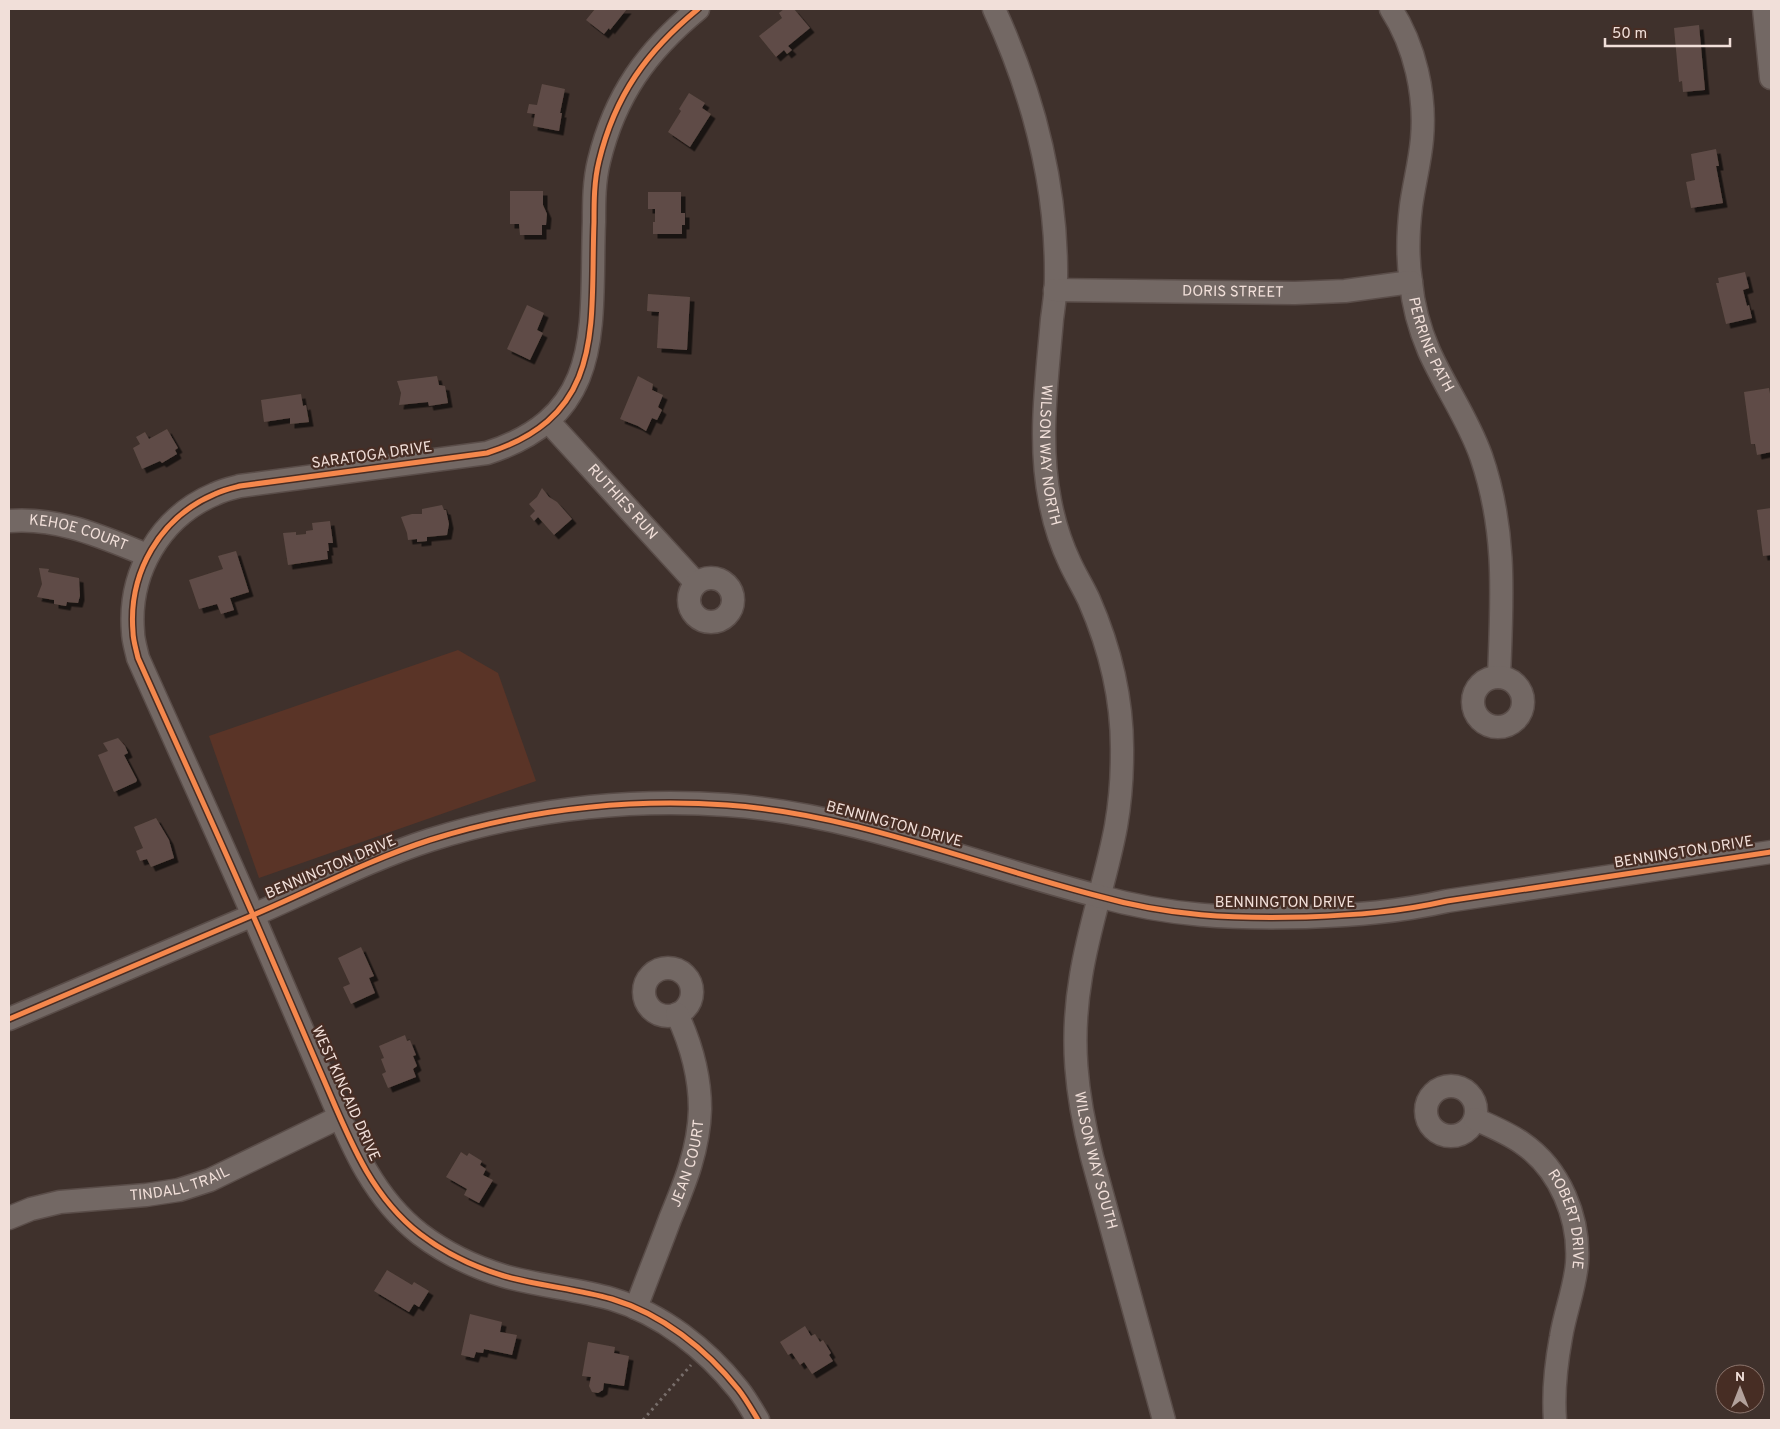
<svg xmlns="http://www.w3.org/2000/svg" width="1780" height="1429" font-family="Overpass,sans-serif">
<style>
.green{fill:#5a3427}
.building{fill:#5f4c46;filter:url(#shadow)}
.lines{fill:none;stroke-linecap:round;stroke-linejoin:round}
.minor-casing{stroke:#5a4d49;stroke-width:25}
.path{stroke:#786e6b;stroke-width:3;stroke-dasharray:2.5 4;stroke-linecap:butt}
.minor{stroke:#736864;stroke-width:22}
.cycleway-casing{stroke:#472d24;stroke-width:8}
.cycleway{stroke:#f5874c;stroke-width:5}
.labels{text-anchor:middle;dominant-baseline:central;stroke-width:4.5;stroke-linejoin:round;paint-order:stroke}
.street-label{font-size:15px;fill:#f1dfd9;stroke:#472d24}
</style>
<defs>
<filter id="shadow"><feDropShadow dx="4.5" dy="4.5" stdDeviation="0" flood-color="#0009"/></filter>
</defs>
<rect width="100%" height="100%" fill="#3f312c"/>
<path class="green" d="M458,650L498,673L536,781L259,878L209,736Z"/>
<path class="building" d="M595,9H627L610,30L609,28L604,34L586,20Z
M784,9H794L810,28L788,46L792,50L787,54L784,50L776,57L759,36L782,18L779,13Z
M1699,25L1705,90L1683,92L1682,81L1679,82L1674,28Z
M542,84L565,89L560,113H562L559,131L533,126L535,114L527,113L529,104L537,105Z
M689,93L705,103L702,108L711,114L690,147L668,132L681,111L679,109Z
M1716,149L1719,166H1716L1723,203L1691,208L1686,182L1695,180L1691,154Z
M510,191H543V205L547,214L546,225H542V235H520L519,224H510Z
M648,192H681V213H685V225H682V234H653V222H655V209H648Z
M1745,272L1749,288L1743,290L1747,306L1749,305L1752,318L1726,324L1716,283H1719L1718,278Z
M648,294L690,297L687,350L657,348L659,312L647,311Z
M527,305L544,313L537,330L543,333L530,360L507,349Z
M437,376L439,385L445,386L448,403L429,406L428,402L399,405L401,393L397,381Z
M638,376L653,384L652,390L663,395L658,407L662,410L657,420L652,418L646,431L638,426L620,419Z
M1769,388L1771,400L1770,405L1771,452L1757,455L1755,444H1751L1744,392Z
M301,394L303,406L306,405L309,422L290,424V418L264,422L261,400Z
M167,429L178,448L175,450L177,454L162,463L160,461L142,469L133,448L140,444L136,437L145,432L149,439Z
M542,488L549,497L557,502L572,519L554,535L538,517L534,521L530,516L535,511L529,504L537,497Z
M442,505L444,510H446L449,524L447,535L427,537V541L417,542V539L408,540L407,533L401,517L412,514H422V509Z
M1771,508V555L1763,556L1757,510Z
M330,521L333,543H328L329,551H327L328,559L288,565L283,533L296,532V535L306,534V531L313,530L312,523Z
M236,551L249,592L230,598L234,610L221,614L217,604L199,609L189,580L223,569L218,556Z
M39,568L49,569L48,572L79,578L80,596L78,603L67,602L66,606L54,604V600L37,597L42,584Z
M118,738L125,746L128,753L124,755L137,780L136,782L114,792L98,755L108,751L103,743Z
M156,818L169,840L174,858L151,867L147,859L140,861L136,851L143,848L134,827Z
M361,947L374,976L369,978L375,993L351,1004L343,987L350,984L338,958Z
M405,1035L407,1041L410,1040L416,1055L413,1056L417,1066L413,1069L416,1077L388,1088L382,1074L386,1072L381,1059L384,1058L379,1046Z
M461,1152L467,1156L469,1153L482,1161L480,1165L486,1169L483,1175L493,1180L479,1203L464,1195L467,1189L446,1177Z
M387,1270L412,1285L414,1282L429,1291L419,1307L414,1304L409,1312L374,1291Z
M470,1314L502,1322L500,1332L517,1335L512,1355L484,1349L483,1353L476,1352L474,1358L461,1355Z
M805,1326L811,1336L815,1334L820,1342L823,1340L831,1353L829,1355L833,1361L812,1374L804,1362L800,1365L792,1353L788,1355L780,1342Z
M588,1342L615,1347L614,1353L629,1356L624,1386L604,1383L603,1390L598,1393L592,1392L589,1386L591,1377L582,1376Z"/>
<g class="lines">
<defs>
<g id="minor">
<path d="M698,9C647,51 615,95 599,161C594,181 594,202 594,222C590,325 607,415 487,453L240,486C232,488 223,490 215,494C160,517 128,573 133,632C133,640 136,649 138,658C179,750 222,843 262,936C281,981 301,1026 320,1071C346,1130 367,1193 420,1234C445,1253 474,1267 504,1276C540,1286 577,1289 612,1299C662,1314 706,1349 738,1389C746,1399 752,1410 758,1420"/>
<path id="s1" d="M994,9C1032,92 1057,185 1056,278C1056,291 1054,305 1052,319C1047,380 1038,441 1050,501C1054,522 1061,544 1070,563C1076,576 1083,587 1089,600C1110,648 1123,702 1122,755C1122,779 1120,803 1116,826C1107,876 1089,925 1081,976C1070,1040 1076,1094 1092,1157L1164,1420"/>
<path id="s2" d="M1391,9C1415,46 1426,95 1422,139C1420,162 1414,184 1411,206C1408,231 1407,257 1411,282C1413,305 1420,330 1429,351C1445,387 1468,419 1481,456C1507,531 1502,599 1499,677"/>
<path d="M1764,9L1771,78"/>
<path id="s3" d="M1055,290L1295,293L1345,291L1411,282"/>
<path id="s4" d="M548,421L696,583"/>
<path id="s5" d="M9,521C59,517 102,537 147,555"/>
<circle cx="711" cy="600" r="22"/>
<circle cx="1498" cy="702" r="25"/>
<circle cx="668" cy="992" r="24"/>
<path d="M9,1019C89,985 170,951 251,916C310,891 368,860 430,840C526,810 626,798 727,805C855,814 974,864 1098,896C1169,916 1232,919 1306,917C1356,915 1398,912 1447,901L1771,852"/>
<circle cx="1451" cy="1111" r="25"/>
<path id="s6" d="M1475,1119C1491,1126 1508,1133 1522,1143C1560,1169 1580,1218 1577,1263C1575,1288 1565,1312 1561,1337C1556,1364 1553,1393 1555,1420"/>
<path id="s7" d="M9,1218L31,1209L60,1202L146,1195L179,1190L210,1180L340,1117"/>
<path id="s8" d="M636,1308C647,1278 659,1249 670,1219C685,1183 699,1149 700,1109C700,1076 691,1044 677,1014"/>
</g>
</defs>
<use href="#minor" class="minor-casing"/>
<path class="path" d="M643,1420L691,1365"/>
<use href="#minor" class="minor"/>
<defs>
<path id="cycleway" d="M698,9C647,51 615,95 599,161C594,181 594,202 594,222C590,325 607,415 487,453L240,486C232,488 223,490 215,494C160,517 128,573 133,632C133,640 136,649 138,658C179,750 222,843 262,936C281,981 301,1026 320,1071C346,1130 367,1193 420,1234C445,1253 474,1267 504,1276C540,1286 577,1289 612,1299C662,1314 706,1349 738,1389C746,1399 752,1410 758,1420
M9,1019C89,985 170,951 251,916C310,891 368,860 430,840C526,810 626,798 727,805C855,814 974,864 1098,896C1169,916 1232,919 1306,917C1356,915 1398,912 1447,901L1771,852"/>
</defs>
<use href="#cycleway" class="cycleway-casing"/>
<use href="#cycleway" class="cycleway"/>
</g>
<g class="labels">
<g class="street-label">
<text stroke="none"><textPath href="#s3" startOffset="178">DORIS STREET</textPath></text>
<text stroke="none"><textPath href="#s2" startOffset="346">PERRINE PATH</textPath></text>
<text stroke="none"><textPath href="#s1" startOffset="456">WILSON WAY NORTH</textPath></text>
<text transform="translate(372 456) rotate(-8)">SARATOGA DRIVE</text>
<text stroke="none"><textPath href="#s4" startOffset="110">RUTHIES RUN</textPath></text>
<text stroke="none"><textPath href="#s5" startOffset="71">KEHOE COURT</textPath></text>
<text transform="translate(894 825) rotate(15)">BENNINGTON DRIVE</text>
<text transform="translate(1684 853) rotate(-9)">BENNINGTON DRIVE</text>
<text transform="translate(331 868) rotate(-23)">BENNINGTON DRIVE</text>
<text x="1285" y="903">BENNINGTON DRIVE</text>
<text transform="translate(345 1094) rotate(66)">WEST KINCAID DRIVE</text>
<text stroke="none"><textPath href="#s1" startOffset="1181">WILSON WAY SOUTH</textPath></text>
<text stroke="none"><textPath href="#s8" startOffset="154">JEAN COURT</textPath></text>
<text stroke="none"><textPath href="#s7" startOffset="175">TINDALL TRAIL</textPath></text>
<text stroke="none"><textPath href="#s6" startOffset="145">ROBERT DRIVE</textPath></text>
</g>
</g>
<rect width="1780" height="1429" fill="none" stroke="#f1dfd9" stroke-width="20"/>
<g transform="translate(1740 1389)"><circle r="24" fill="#472d24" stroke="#8b746c"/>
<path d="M0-4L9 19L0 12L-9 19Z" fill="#b3a29c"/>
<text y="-8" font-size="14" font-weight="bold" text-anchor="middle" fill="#f1dfd9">N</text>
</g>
<path d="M1605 38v8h125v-8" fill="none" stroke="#f1dfd9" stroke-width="2.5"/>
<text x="1612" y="38" font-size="15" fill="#f1dfd9" stroke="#472d24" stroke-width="4" paint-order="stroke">50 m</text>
</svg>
